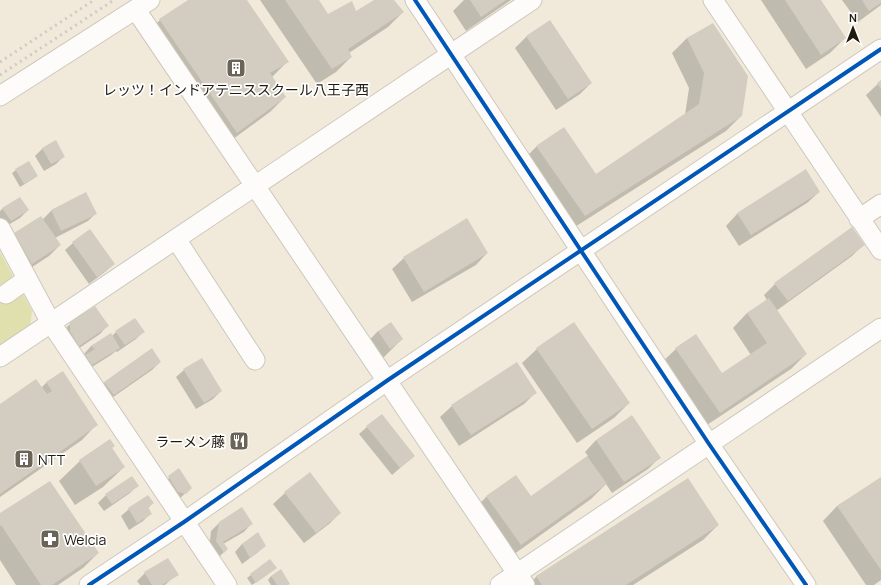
<svg xmlns="http://www.w3.org/2000/svg" width="881" height="585" font-family="Manrope,'Noto Sans JP',sans-serif">
<style>
.green{fill:#e0e0ae}
.shadow{fill:#0003}
.building{fill:#d3cdc1}
.lines{fill:none;stroke-linecap:round;stroke-linejoin:round}
.minor-casing{stroke:#cec8bc;stroke-width:21}
.minor{stroke:#fdfcfa;stroke-width:19}
.rail{stroke:#cdcbc7;stroke-width:3;stroke-dasharray:2 4;stroke-linecap:butt}
.cycleway-casing{stroke:#fff;stroke-width:6}
.cycleway{stroke:#0057b8;stroke-width:4}
.labels{text-anchor:middle;dominant-baseline:central;stroke-width:3.5;stroke-linejoin:round;paint-order:stroke}
.poi-label{font-size:14px;fill:#201b11;stroke:#fff;text-anchor:start}
</style>
<rect width="100%" height="100%" fill="#f1eadb"/>
<path class="green" d="M0,252L32,311L30,328L0,348Z"/>
<path class="shadow" d="M190,0H246L287,62L272,77L285,97L270,112L222,147L145,35L160,20Z
M260,0H318L328,15L356,13L376,0H393L403,12L388,27L349,53L351,57L336,72L317,84Z
M464,0H511L466,31L453,11Z
M761,0H820L845,38L830,53L806,69Z
M842,0H881V5L858,22Z
M550,21L591,83L580,94L556,110L515,48L526,37Z
M713,24L741,116L726,131L570,230L521,162L536,147L564,129L595,175L685,115L689,88L672,53L687,38Z
M881,81V117L866,95Z
M43,148L64,156L56,164L44,171L35,156Z
M16,170L37,176L33,179L20,187L12,173Z
M806,171L819,192L807,203L739,246L726,226L737,214Z
M86,193L96,213L88,221L55,238L60,245L49,256L20,275L3,245L15,234L42,220L51,211Z
M3,208L28,210L20,218L3,228L0,223V211Z
M73,243L114,264L106,271L89,284L65,250Z
M863,245L852,256L776,311L806,354L791,369L704,427L661,363L676,349L722,374L751,355L733,328L747,313L767,300L764,295L775,284Z
M487,253L476,265L412,302L392,269L404,258Z
M71,323L107,326L100,334L72,353L63,331Z
M378,331L402,339L381,360L358,352Z
M116,332H143L136,339L117,352L116,351L111,355L84,372L78,364L86,356L84,354L91,346L111,335L112,336Z
M537,349L629,403L614,418L577,443L522,363Z
M160,362L152,370L106,402L97,390L105,382Z
M184,370L221,391L213,399L196,409L176,377Z
M62,372L96,425L82,440L0,497V405L41,388L46,383Z
M536,392L524,404L459,446L440,417L452,406Z
M367,427L414,456L392,475L359,434Z
M596,440L659,458L648,469L612,493L606,484L591,499L506,560L472,512L486,497L516,476L531,497L588,456L585,452Z
M112,448L124,467L103,487L75,505L59,481L80,461Z
M178,470L191,488L177,501L161,485Z
M881,478V580L874,585H866L823,521L837,506Z
M138,485L130,493L104,511L98,503L106,495Z
M285,493L340,513L329,524L304,543L273,504Z
M153,503L148,508L151,513L143,521L129,530L121,516L129,509Z
M0,514L98,553L83,568L58,585H16L0,560Z
M219,523L251,524L244,532L223,544L227,549L216,560L209,549L211,531Z
M718,525L703,540L633,585H528L537,576Z
M257,534L265,546L257,553L242,564L235,552L242,544Z
M270,560L272,571L252,585L247,578Z
M145,573L177,574L165,585H140L137,581Z
M271,576L288,585H271L268,580Z"/>
<path class="building" d="M188,0H247L289,62L270,73L286,97L237,133L159,19Z
M285,0H319L328,14L352,1L356,11L374,0H394L404,12L348,49L352,57L332,69Z
M470,0H506L481,17Z
M785,0H821L846,38L821,55Z
M862,0H881V3L869,11Z
M550,20L592,83L568,99L526,36Z
M713,23L748,76L742,116L585,216L536,146L564,127L596,174L699,104L704,73L687,38Z
M881,80V89L877,83Z
M56,140L65,157L51,164L42,148Z
M29,161L38,176L24,184L15,169Z
M806,169L820,192L751,235L737,213Z
M86,192L97,214L61,231L51,210Z
M20,197L29,210L11,221L2,208Z
M41,216L61,245L32,264L14,233Z
M467,218L488,253L424,292L403,257Z
M852,227L865,245L788,301L774,283Z
M90,229L115,264L97,277L72,242Z
M769,298L807,354L720,413L675,348L696,334L722,373L767,343L747,313Z
M95,306L109,326L79,346L70,331V322Z
M135,318L145,332L125,345L115,331Z
M391,322L403,339L390,349L378,331Z
M574,322L630,403L592,429L536,348Z
M111,333L120,348L92,365L85,355L95,349L91,346Z
M152,348L161,362L114,395L104,382Z
M202,358L222,391L204,403L183,369Z
M517,362L537,393L471,435L451,405Z
M63,371L98,425L0,494V404L36,379L47,394L52,391L46,382Z
M382,414L415,456L400,468L366,426Z
M632,415L661,458L624,482L596,440Z
M110,439L115,446L112,448L125,467L96,486L79,460Z
M587,456L607,484L521,545L486,496L516,475L531,496Z
M179,468L192,488L186,494L178,492L168,476Z
M310,472L341,513L316,533L284,492Z
M132,476L139,486L112,504L105,494Z
M881,477V570L837,506Z
M688,478L719,525L626,585H542L536,576Z
M50,481L99,553L52,585H41L1,525L0,526V513Z
M148,495L154,503L148,507L152,514L137,523L128,508Z
M242,507L253,524L223,542L228,549L224,553L216,541L219,522Z
M258,532L266,546L250,558L242,544Z
M168,558L179,575L162,585H152L144,572Z
M270,559L277,568L256,583L250,574Z
M281,569L290,584L288,585H277L271,576Z"/>
<g class="lines">
<defs>
<path id="minor" d="M415,0L709,444L806,585
M713,0L881,250
M136,10L525,585
M0,96L150,0
M859,219L881,204
M0,228L51,323L227,585
M176,239L255,360
M6,294L27,279
M0,357L532,0
M89,585L184,522L388,380L881,49
M500,585L881,328"/>
</defs>
<use href="#minor" class="minor-casing"/>
<use href="#minor" class="minor"/>
<path class="rail" d="M0,62L94,0
M0,75L114,0"/>
<defs>
<path id="cycleway" d="M415,0L709,444L806,585
M89,585L184,522L388,380L881,49"/>
</defs>
<use href="#cycleway" class="cycleway-casing"/>
<use href="#cycleway" class="cycleway"/>
</g>
<defs>
<symbol id="building-square" viewBox="-11 -11 22 22"><rect x="-9" y="-9" width="18" height="18" rx="4" fill="#696358" stroke="#fff"/><path d="M-4-6H4V6H1V3H-1V6H-4ZM-2.5-4.3h1.7v1.8h-1.7ZM.8-4.3h1.7v1.8H.8ZM-2.5-1h1.7V.8h-1.7ZM.8-1h1.7V.8H.8Z" fill="#fff"/></symbol>
<symbol id="restaurant-square" viewBox="-11 -11 22 22"><rect x="-9" y="-9" width="18" height="18" rx="4" fill="#696358" stroke="#fff"/><path d="M-5-6h1v4h1v-4h1v4h1v-4h1v5L-1.5 .5V6h-2V.5L-5-1ZM5-6V6H3V1.5H1.5Q1.5-4 5-6Z" fill="#fff"/></symbol>
<symbol id="pharmacy-square" viewBox="-11 -11 22 22"><rect x="-9" y="-9" width="18" height="18" rx="4" fill="#696358" stroke="#fff"/><path d="M-2-6h4v4h4v4h-4v4h-4v-4h-4v-4h4Z" fill="#fff"/></symbol>
</defs>
<g fill-rule="evenodd">
<use href="#building-square" x="225" y="57" width="22" height="22"/>
<use href="#restaurant-square" x="228" y="430" width="22" height="22"/>
<use href="#building-square" x="13" y="448" width="22" height="22"/>
<use href="#pharmacy-square" x="39" y="528" width="22" height="22"/>
</g>
<g class="labels">
<g class="poi-label">
<text x="236" y="89" text-anchor="middle">レッツ！インドアテニススクール八王子西</text>
<text x="225" y="441" text-anchor="end">ラーメン藤</text>
<text x="38" y="459">NTT</text>
<text x="64" y="539">Welcia</text>
</g>
</g>
<g transform="translate(853 28)" stroke="#ffffff" stroke-width="3" paint-order="stroke">
<path d="M0-3L7 15L0 10L-7 15Z" fill="#201b11"/>
<text y="-6" font-size="11" font-weight="bold" text-anchor="middle" fill="#201b11">N</text>
</g>
</svg>
